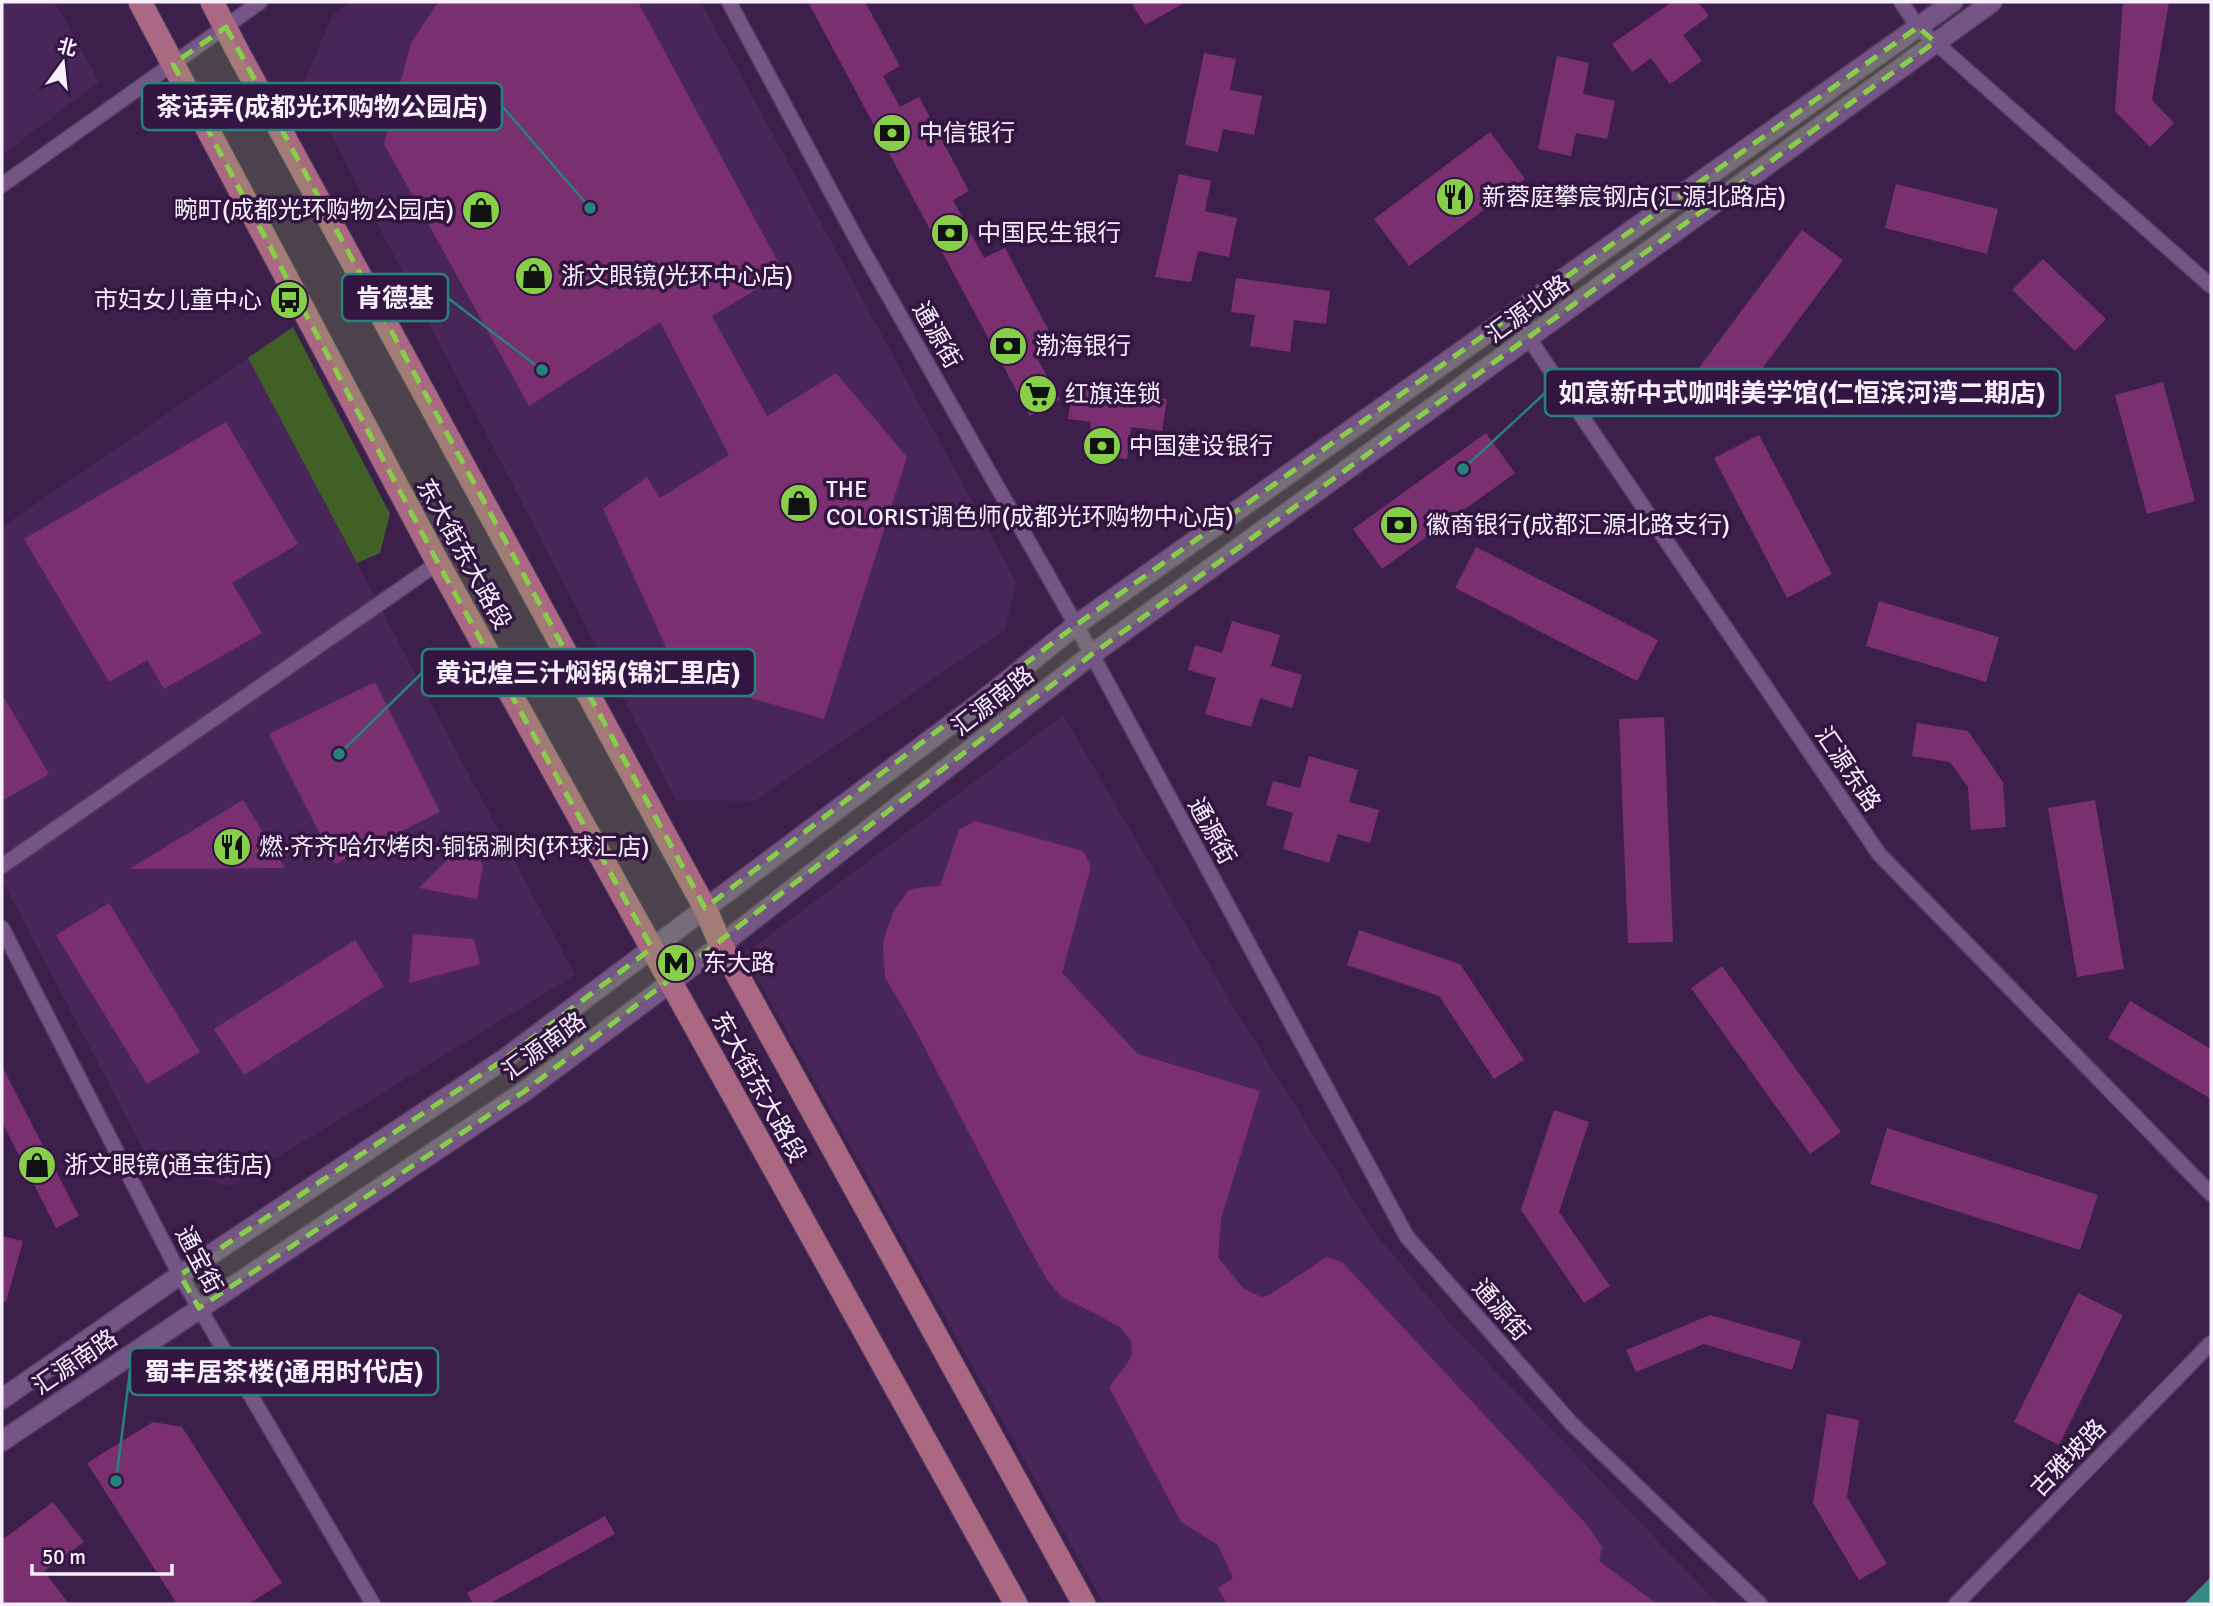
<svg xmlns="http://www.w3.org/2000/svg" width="2213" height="1606" font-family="Signika,'Noto Sans SC',sans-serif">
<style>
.built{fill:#482659}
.green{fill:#406025}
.water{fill:#348886}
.building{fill:#7a2f70}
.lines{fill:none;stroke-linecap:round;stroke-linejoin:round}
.minor-casing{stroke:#563e61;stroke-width:17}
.tertiary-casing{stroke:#563e61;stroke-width:22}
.primary-casing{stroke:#563e61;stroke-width:25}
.minor{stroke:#745586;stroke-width:14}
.tertiary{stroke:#745586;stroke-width:19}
.primary{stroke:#aa6882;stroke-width:23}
.marked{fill:#88cf49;fill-opacity:0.2;stroke:#88cf49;stroke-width:5;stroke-dasharray:14 9;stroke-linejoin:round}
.labels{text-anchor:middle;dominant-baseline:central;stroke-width:7;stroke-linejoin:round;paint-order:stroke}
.poi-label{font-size:24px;fill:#f7f0fc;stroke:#321540;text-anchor:start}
.street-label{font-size:24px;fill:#f7f0fc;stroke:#321540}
.leader{fill:none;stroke:#26827c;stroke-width:2.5}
.callout-dot{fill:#26827c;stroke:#321540;stroke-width:2.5}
.callout{fill:#321540;stroke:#26827c;stroke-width:2.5}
.callout-label{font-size:26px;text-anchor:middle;font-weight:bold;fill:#f7f0fc}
</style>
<rect width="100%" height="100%" fill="#3c204b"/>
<path class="built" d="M2,2H55L99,82L2,155Z
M351,2H701L1016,582L1005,630L755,801L676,800L304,82L332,16Z
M248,358L575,975L231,1186L151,1164L2,880V527Z
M1063,715L1236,1011L1374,1232L1450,1323L1718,1604H1104L744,954Z"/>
<path class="green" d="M293,327L390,514L380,553L357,563L248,358Z"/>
<path class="water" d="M2211,1577V1604H2184Z"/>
<path class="building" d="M438,2H638L784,273L712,316L767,416L836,373L907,457L824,719L680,678L603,509L647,477L660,498L729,455L660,322L529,406L384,144L411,43Z
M808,2H865L900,66L883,76L900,107L919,97L969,191L953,200L984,258L1005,248L1059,350L1038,360L1060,400L1030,416Z
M1131,2H1186L1145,25Z
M1672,2H1698L1709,16L1683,35L1702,61L1670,84L1651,58L1632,72L1612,44Z
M2123,2H2169L2152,100L2174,123L2150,147L2115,111Z
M1204,53L1236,59L1230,90L1262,96L1254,135L1223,129L1218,152L1185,145Z
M1557,56L1589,63L1583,94L1615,101L1607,139L1576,133L1571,156L1538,149Z
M1490,132L1525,179L1409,266L1374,219Z
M1179,174L1211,181L1205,211L1237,218L1229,257L1198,251L1191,282L1155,277Z
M1896,184L1998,209L1987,254L1885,228Z
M1802,230L1843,260L1733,408L1692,377Z
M2043,259L2106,319L2075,351L2012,290Z
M1236,278L1330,291L1326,324L1294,320L1290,352L1250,346L1255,315L1231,312Z
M2163,382L2195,501L2147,514L2115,395Z
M1073,386L1167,399L1162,431L1131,427L1127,459L1087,453L1091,422L1068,419Z
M226,422L298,544L232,583L262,633L164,689L147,660L109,682L24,539Z
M1486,433L1515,473L1382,569L1353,529Z
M1759,435L1832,574L1787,598L1714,458Z
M1476,547L1658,640L1637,681L1455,588Z
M1879,601L1999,637L1986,682L1866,646Z
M1232,621L1280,635L1271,666L1302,675L1292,708L1260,698L1251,727L1205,714L1216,678L1188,670L1195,645L1222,653Z
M375,682L440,812L335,864L269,734Z
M2,694L49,774L2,801Z
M1664,717L1673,942L1628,943L1619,719Z
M1917,723L1968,731L2003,782L2006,827L1971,830L1968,787L1950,762L1912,756Z
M1309,756L1358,770L1349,802L1379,810L1370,843L1338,834L1329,863L1283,849L1293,813L1266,805L1273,781L1300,788Z
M243,800L285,868L129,869Z
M2095,800L2124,969L2077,977L2048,808Z
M975,821L1083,851L1091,867L1062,973L1138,1054L1260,1091L1221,1219L1218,1257L1243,1288L1261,1297L1269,1295L1327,1257L1342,1262L1588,1526L1602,1547L1599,1561L1657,1604H1227L1218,1588L1233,1578L1218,1545L1181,1522L1109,1387L1127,1364L1132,1354L1131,1341L1120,1327L1061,1296L1048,1281L1023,1237L916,1031L885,977L883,946L885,935L894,910L909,890L923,887L940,886L959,830Z
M469,838L483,866L477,899L419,888Z
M109,903L200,1052L147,1084L56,935Z
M1359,930L1460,964L1524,1060L1494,1079L1439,996L1347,965Z
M413,934L474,939L480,964L409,983Z
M355,940L384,986L244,1075L214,1029Z
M1722,966L1841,1132L1810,1154L1691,988Z
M2130,1001L2211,1049V1099L2108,1038Z
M2,1066L79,1216L56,1228L2,1122Z
M1554,1110L1589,1122L1559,1212L1610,1286L1584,1303L1521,1210Z
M1887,1128L2098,1195L2080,1250L1870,1184Z
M2,1236L23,1241L6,1302L2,1301Z
M2078,1293L2123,1315L2059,1445L2014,1422Z
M1710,1315L1801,1341L1792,1370L1704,1344L1636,1372L1626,1350Z
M1827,1414L1859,1420L1847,1497L1887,1564L1859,1580L1813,1503Z
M153,1422L182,1427L282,1583L248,1604H177L87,1463Z
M53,1502L84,1542L44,1571L69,1604H2V1540Z
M605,1516L615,1534L489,1604H473L467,1593Z"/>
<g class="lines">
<defs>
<path id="minor" d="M729,2L858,242L1076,625L1407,1237L1571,1423L1760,1604
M1901,2L1918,27L2211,286
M2,185L260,2
M1513,315L1879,854L2211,1194
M2,866L438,563
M2,928L180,1275L373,1604
M1956,1604L2211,1343"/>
<path id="tertiary" d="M2,1399L180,1275L503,1060L982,701L1076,625L1953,2
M2,1441L525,1091L721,945L1091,655L1992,2"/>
<path id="primary" d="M140,2L438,563L1016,1604
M212,2L240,56L705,908L721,945L1084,1604"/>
</defs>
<use href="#minor" class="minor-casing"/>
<use href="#tertiary" class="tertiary-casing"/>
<use href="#primary" class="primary-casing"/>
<use href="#minor" class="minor"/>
<use href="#tertiary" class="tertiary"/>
<use href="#primary" class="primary"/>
</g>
<path class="marked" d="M226,27L705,908L1076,625L1918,27L1935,42L1091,655L525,1091L199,1308L180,1275L503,1060L652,948L438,563L173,64Z"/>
<defs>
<symbol id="bank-disc" viewBox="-11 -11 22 22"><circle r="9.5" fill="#88cf49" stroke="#321540"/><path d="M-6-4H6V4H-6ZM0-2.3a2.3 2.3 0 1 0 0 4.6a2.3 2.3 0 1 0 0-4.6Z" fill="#111"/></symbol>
<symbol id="restaurant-disc" viewBox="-11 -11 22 22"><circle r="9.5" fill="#88cf49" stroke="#321540"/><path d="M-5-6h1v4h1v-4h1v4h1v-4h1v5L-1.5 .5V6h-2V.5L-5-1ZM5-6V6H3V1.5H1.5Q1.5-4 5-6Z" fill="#111"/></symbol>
<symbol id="shop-disc" viewBox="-11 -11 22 22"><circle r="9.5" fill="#88cf49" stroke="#321540"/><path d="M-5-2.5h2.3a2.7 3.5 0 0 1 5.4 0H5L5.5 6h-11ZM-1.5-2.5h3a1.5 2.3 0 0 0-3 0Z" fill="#111"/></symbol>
<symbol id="bus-disc" viewBox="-11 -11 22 22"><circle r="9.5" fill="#88cf49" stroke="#321540"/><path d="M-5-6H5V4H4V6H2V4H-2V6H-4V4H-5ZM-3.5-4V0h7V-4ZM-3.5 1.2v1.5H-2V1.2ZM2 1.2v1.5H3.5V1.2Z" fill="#111"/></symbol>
<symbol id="supermarket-disc" viewBox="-11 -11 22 22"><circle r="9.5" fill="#88cf49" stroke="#321540"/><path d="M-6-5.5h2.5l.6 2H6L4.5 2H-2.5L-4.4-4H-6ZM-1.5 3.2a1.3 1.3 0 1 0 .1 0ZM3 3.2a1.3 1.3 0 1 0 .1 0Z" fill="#111"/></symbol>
<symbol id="metro-disc" viewBox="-11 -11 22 22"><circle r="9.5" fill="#88cf49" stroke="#321540"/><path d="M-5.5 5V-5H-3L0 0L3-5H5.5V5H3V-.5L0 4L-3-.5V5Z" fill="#111"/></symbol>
</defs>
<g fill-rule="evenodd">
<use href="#bank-disc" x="870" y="111" width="44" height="44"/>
<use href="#restaurant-disc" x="1433" y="175" width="44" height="44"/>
<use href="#shop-disc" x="459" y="188" width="44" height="44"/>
<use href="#bank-disc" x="928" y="211" width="44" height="44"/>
<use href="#shop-disc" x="512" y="254" width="44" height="44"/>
<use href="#bus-disc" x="267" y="278" width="44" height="44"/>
<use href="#bank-disc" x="986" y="324" width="44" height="44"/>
<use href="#supermarket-disc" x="1016" y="372" width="44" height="44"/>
<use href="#bank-disc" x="1080" y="424" width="44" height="44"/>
<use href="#shop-disc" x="777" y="481" width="44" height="44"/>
<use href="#bank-disc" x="1377" y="503" width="44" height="44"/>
<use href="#restaurant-disc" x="210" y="825" width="44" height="44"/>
<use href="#metro-disc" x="654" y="941" width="44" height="44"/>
<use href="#shop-disc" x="15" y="1143" width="44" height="44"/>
</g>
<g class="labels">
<g class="poi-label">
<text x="919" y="133">中信银行</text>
<text x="1482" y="197">新蓉庭攀宸钢店(汇源北路店)</text>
<text x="454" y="210" text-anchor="end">畹町(成都光环购物公园店)</text>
<text x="977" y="233">中国民生银行</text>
<text x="561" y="276">浙文眼镜(光环中心店)</text>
<text x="262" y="300" text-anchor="end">市妇女儿童中心</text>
<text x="1035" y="346">渤海银行</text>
<text x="1065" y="394">红旗连锁</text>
<text x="1129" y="446">中国建设银行</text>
<text x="826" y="489">THE<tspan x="826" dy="28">COLORIST调色师(成都光环购物中心店)</tspan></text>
<text x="1426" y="525">徽商银行(成都汇源北路支行)</text>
<text x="259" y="847">燃·齐齐哈尔烤肉·铜锅涮肉(环球汇店)</text>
<text x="703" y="963">东大路</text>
<text x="64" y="1165">浙文眼镜(通宝街店)</text>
</g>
<g class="street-label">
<text transform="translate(1528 309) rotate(-36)">汇源北路</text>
<text transform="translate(937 335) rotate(60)">通源街</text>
<text transform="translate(464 554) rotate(61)">东大街东大路段</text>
<text transform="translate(993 701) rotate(-38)">汇源南路</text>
<text transform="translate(1848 769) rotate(56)">汇源东路</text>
<text transform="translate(1212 831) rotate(61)">通源街</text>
<text transform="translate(544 1046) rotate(-36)">汇源南路</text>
<text transform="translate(759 1087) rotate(61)">东大街东大路段</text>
<text transform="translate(199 1260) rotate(62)">通宝街</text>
<text transform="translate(1501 1310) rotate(49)">通源街</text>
<text transform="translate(75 1362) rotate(-34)">汇源南路</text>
<text transform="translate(2068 1458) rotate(-46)">古雅坡路</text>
</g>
</g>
<path class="leader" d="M590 208L502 106M542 370L448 298M1463 469L1545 393M339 754L422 673M116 1481L130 1371"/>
<g class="callout-dot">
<circle cx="590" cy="208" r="7"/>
<circle cx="542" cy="370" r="7"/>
<circle cx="1463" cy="469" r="7"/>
<circle cx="339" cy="754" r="7"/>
<circle cx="116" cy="1481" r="7"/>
</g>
<g class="callout">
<rect x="142" y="83" width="360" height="47" rx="7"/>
<rect x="342" y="274" width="106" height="47" rx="7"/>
<rect x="1545" y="369" width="515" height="47" rx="7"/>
<rect x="422" y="649" width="333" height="47" rx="7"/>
<rect x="130" y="1348" width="308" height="47" rx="7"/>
</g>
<g class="callout-label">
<text x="322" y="116">茶话弄(成都光环购物公园店)</text>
<text x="395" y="307">肯德基</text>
<text x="1802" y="402">如意新中式咖啡美学馆(仁恒滨河湾二期店)</text>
<text x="588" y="682">黄记煌三汁焖锅(锦汇里店)</text>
<text x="284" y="1381">蜀丰居茶楼(通用时代店)</text>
</g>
<rect width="2213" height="1606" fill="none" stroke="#f7f0fc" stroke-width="7"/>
<g transform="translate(63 63) rotate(15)" stroke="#321540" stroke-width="5" paint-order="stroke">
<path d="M0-5L12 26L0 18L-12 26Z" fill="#f7f0fc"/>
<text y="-10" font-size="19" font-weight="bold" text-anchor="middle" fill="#f7f0fc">北</text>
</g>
<path d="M32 1564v10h140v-10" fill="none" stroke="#f7f0fc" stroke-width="3.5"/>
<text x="42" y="1564" font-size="21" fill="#f7f0fc" stroke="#321540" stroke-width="5" paint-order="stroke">50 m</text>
</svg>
